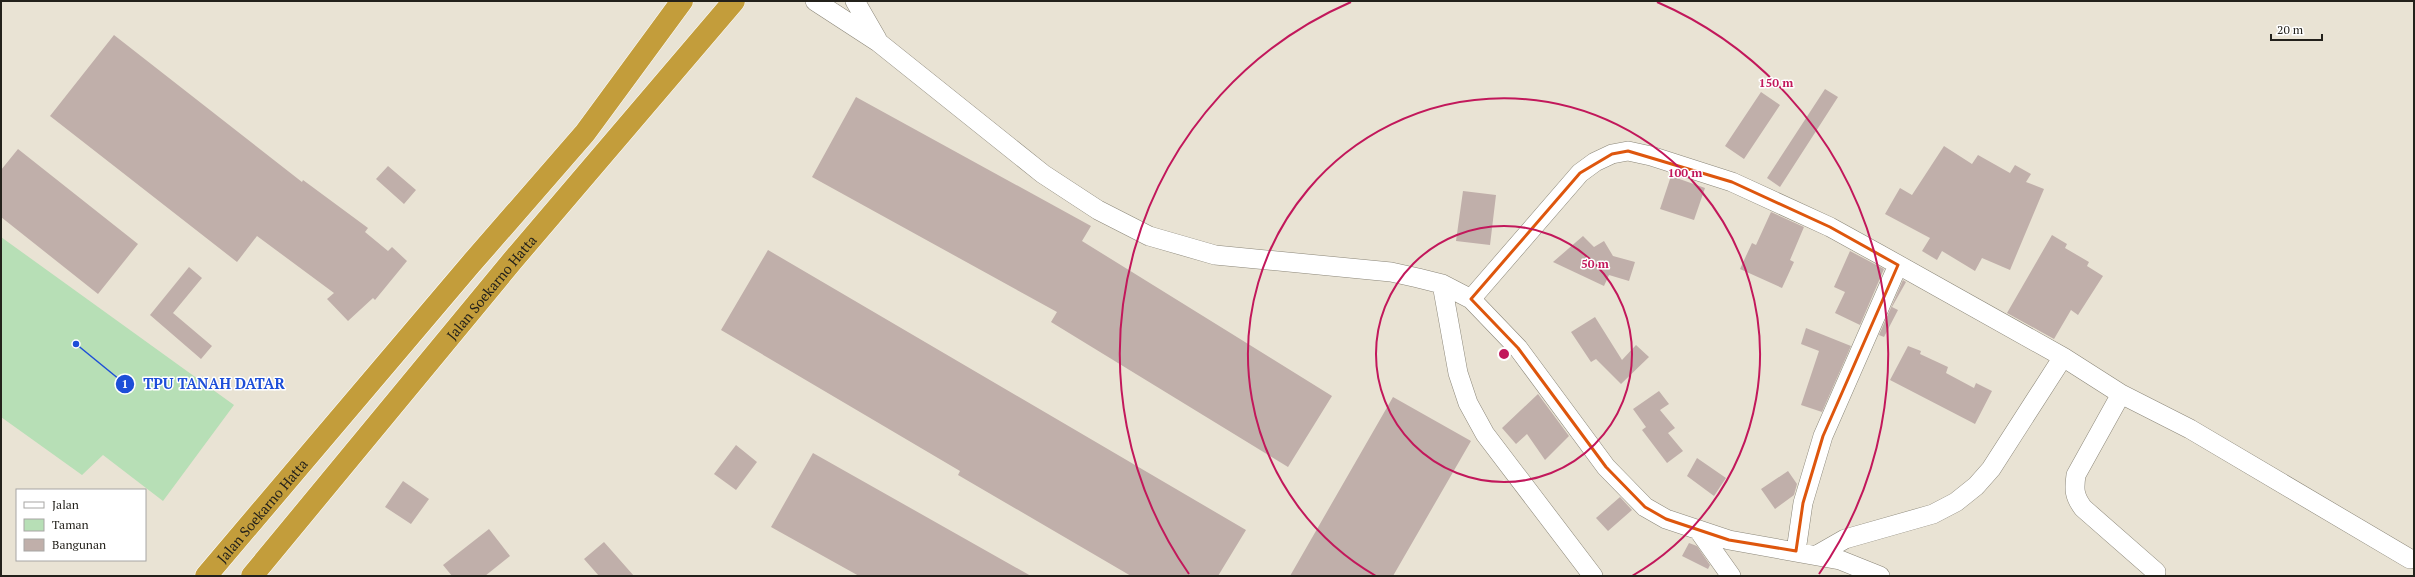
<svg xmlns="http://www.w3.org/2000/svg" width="2415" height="577" font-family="'PT Serif',serif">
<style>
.green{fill:#b7dfb6}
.building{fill:#c0afaa}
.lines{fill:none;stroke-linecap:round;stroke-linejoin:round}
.street-casing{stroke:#8b8678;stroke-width:20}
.highway-casing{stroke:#fff;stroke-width:23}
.street{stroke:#fff;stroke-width:19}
.highway{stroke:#c39d3b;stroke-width:22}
.marked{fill:none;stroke:#de560d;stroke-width:3;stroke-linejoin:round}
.ring{fill:none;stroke:#c2185b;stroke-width:2}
.labels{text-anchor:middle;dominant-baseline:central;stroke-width:3;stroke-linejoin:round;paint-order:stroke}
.street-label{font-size:14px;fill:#23211b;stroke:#fff}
.centre{fill:#c2185b;stroke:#fff;stroke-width:2}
.ring-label{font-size:12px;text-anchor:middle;font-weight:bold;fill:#c2185b;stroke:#fff;stroke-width:3;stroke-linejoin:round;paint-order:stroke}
.leader{fill:none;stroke:#1d4ed8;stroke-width:1.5}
.callout-dot{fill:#1d4ed8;stroke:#fff;stroke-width:1.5}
.mark-label{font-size:12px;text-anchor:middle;font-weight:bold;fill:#fff}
.callout-label{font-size:15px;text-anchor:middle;font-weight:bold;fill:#1d4ed8;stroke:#fff;stroke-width:3;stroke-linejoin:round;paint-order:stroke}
</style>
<rect width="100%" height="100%" fill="#e9e3d4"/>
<path class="green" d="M1,237L234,405L163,501L103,455L82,475L1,417Z"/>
<path class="building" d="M114,35L302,182L303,180L368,228L365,232L388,251L392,247L407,261L375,300L373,298L348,321L327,299L334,293L257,236L237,262L50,116Z
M1825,89L1838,97L1780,187L1767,178Z
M1761,92L1780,105L1744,159L1725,146Z
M856,97L1091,226L1082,241L1332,396L1288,467L1051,322L1057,312L812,177Z
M1944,146L1972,164L1978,155L2010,173L2015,165L2031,174L2026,182L2044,189L2010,270L1982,258L1975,271L1942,251L1937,260L1922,251L1930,238L1885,214L1900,188L1912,195Z
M18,149L138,244L98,294L1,217V170Z
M388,166L416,190L404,204L376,179Z
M1671,176L1705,188L1694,220L1660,209Z
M1463,191L1496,195L1490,245L1456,241Z
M1771,212L1804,227L1790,260L1794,262L1782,288L1740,269L1752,243L1756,245Z
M2052,235L2067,244L2065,248L2089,262L2087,266L2103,276L2078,315L2071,310L2054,339L2007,313Z
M1583,236L1594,247L1604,241L1613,256L1635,262L1629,281L1609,275L1604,286L1553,262Z
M768,250L1246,530L1218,576H1131L958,475L960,471L721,330Z
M1850,251L1884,269L1860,325L1835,313L1845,292L1834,287Z
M189,267L202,278L173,313L212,346L201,359L150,315Z
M1903,280L1906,282L1892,307L1898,310L1884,337L1879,335Z
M1595,317L1622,360L1636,345L1649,357L1621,384L1596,359L1591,362L1571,332Z
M1806,328L1851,346L1822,412L1801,405L1819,351L1801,344Z
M1908,346L1921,351L1920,354L1948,367L1946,373L1974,388L1976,383L1992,391L1975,424L1890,380Z
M1659,391L1669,404L1660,410L1675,428L1668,433L1683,451L1667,463L1642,430L1646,427L1633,409Z
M1538,394L1569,436L1545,460L1527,434L1516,444L1502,428Z
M1393,397L1471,441L1393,576H1290Z
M736,445L757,462L736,490L714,474Z
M813,453L1031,576H859L771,527Z
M1697,458L1726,478L1714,496L1687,476Z
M1788,471L1797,484L1794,495L1775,509L1761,489Z
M403,481L429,499L411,524L385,507Z
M1620,497L1632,510L1608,531L1596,518Z
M489,529L510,556L485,576H452L443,565Z
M604,542L634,576H599L584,559Z
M1689,543L1697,546L1710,565L1708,569L1682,556Z"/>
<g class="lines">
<defs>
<path id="street" d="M815,1L878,42L1043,174L1098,210L1149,236L1215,255L1391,272L1418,278L1442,284L1471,299L1580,173L1595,162L1612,154L1628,151L1651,156L1732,182L1830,227L1879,254L2063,357L2121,394L2190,429L2410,559
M855,1L877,39
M1442,284L1458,373L1468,403L1485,434L1593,576
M1471,299L1518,348L1606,467L1645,507L1666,519L1729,540L1840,560L1880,576
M2121,394L2076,475C2074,489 2074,496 2083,508L2156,572
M1699,531L1731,576
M1796,551L1803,503L1823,436L1898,265
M1817,555L1845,539L1933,514L1956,502L1976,486L1991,469L2063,357"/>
<g id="highway">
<path id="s1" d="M206,576L470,265L585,133L682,1"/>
<path id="s2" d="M252,576L513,260L734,1"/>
</g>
</defs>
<use href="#street" class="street-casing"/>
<use href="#highway" class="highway-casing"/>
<use href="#street" class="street"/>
<use href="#highway" class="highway"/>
</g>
<path class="marked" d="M1628,151L1732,182L1830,227L1898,265L1823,436L1803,503L1796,551L1729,540L1666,519L1645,507L1606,467L1518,348L1471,299L1580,173L1612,154Z"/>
<g class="ring">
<circle cx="1504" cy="354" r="128"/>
<path d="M1376 576A256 256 0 1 1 1632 576"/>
<path d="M1189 574A384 384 0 0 1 1351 2M1657 2A384 384 0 0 1 1819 574"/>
</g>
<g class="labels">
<g class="street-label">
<text stroke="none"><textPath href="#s2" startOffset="375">Jalan Soekarno Hatta</textPath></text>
<text stroke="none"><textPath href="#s1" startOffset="86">Jalan Soekarno Hatta</textPath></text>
</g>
</g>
<circle cx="1504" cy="354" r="6" class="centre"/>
<g class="ring-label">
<text x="1776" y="87">150 m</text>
<text x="1685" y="177">100 m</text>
<text x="1595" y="268">50 m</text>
</g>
<path class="leader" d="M76 344L125 384"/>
<g class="callout-dot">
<circle cx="76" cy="344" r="4"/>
<circle cx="125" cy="384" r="10"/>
</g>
<g class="mark-label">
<text x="125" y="388">1</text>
</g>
<g class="callout-label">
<text x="214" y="389">TPU TANAH DATAR</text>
</g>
<rect width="2415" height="577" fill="none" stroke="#23211b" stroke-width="4"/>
<rect x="16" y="489" width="130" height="72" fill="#ffffff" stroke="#a7a6a4"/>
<rect x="24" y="502" width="20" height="6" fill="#ffffff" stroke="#a7a6a4"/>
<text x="52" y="509" font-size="12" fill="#23211b">Jalan</text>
<rect x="24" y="519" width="20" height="12" fill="#b7dfb6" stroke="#a7a6a4"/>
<text x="52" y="529" font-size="12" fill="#23211b">Taman</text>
<rect x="24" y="539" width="20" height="12" fill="#c0afaa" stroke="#a7a6a4"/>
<text x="52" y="549" font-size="12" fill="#23211b">Bangunan</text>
<path d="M2271 34v6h51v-6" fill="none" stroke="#23211b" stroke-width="2"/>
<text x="2277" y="34" font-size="12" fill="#23211b" stroke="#ffffff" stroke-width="3" paint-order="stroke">20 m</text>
</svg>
